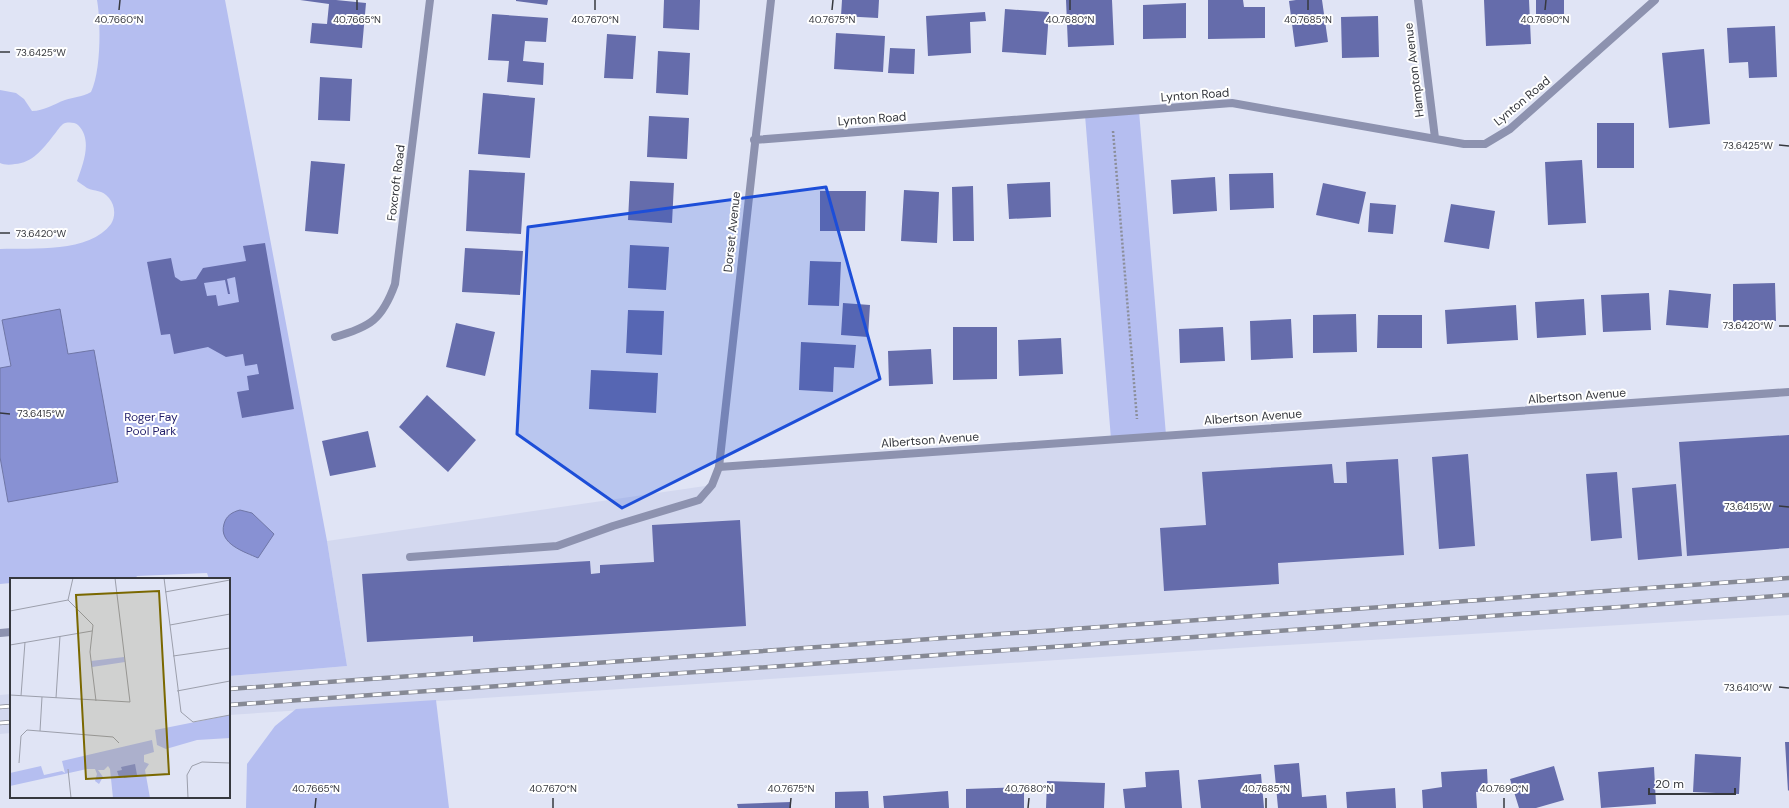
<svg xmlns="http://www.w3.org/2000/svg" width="1789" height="808" font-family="'DM Sans',sans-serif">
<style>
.built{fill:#d3d8ef}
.green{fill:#b5bef0}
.water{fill:#8891d3;stroke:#6f76a6}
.building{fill:#656cab;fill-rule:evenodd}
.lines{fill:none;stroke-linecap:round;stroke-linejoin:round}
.path{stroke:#8b8e9a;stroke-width:2.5;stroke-dasharray:2 2;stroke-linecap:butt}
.service{stroke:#8d92af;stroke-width:8}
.minor{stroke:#8d92af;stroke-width:8}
.rail-casing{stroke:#868994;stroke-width:4.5}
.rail{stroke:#fff;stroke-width:3;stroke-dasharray:9;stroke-linecap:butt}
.marked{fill:#1d4ed8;fill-opacity:0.2;stroke:#1d4ed8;stroke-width:3;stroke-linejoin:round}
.ticks{fill:none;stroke:#36383e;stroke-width:1.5}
.labels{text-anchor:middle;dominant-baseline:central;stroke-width:4;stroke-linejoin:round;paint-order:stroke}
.street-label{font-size:12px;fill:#36383e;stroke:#fff}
.park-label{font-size:12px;fill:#211e6a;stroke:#fff}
.inset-road{fill:none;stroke:#9c9fac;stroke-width:1}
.view{fill:#7a6800;fill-opacity:0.15;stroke:#7a6800;stroke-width:2}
.inset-edge{fill:none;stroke:#36383e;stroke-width:2}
.ticks-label{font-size:10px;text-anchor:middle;fill:#36383e;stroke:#fff;stroke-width:4;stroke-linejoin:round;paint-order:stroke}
</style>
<rect width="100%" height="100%" fill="#e0e4f5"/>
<path class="built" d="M1789,391V615L1253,647L229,715V676L347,666L327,541L712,485L719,467Z
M11,694V733L0,734V695Z"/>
<path class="green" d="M97,0H225L327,541L347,666L229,676V579H209L207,573L137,576L135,579H11V583L0,584V249C32,248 90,253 111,224C116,216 115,205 109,198C102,189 95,192 87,188C84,186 80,183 77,181C83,164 93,140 78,125C74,122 67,122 63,124C59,127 56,133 53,136C43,149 32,163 15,164C10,165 4,165 0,163V90L16,93L24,99L32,111C44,111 54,104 65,100C74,97 82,97 91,92C101,72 101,22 97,0Z
M1139,111L1166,435L1111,439L1085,115Z
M436,700L449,808H246L247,764L275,726L296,709Z"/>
<path class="water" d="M60,309L68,354L94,350L118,482L8,502L0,457V368L11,366L2,320Z
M240,510L252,513L274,534L258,558C245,552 218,544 224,524C226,516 232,512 240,510Z"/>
<path class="building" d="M300,0H336L366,3L362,48L310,43L312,23L327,24L329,4Z
M516,0H548L547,5L516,1Z
M664,0H700L699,30L663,28Z
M842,0H879L878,18L841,16Z
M1066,0H1112L1114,45L1068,47Z
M1208,0H1243L1244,7H1265V38L1208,39Z
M1296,0H1322L1328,42L1295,47L1289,1Z
M1484,0H1529L1531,44L1486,46Z
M1536,0H1564V14L1536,15Z
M1186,3V38L1143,39V5Z
M1005,9L1049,12L1046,55L1002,52Z
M985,12L986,21L970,22L971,53L928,56L926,16Z
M492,14L548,18L546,42L525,41L523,61L544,63L543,85L507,82L509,61L488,60Z
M1378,16L1379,57L1342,58L1341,17Z
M1775,26L1777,77L1749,78L1748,62L1729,63L1727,28Z
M836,33L885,36L883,72L834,69Z
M607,34L636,36L633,79L604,78Z
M890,48L915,49L914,74L888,73Z
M1704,49L1710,124L1669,128L1662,53Z
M658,51L690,53L688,95L656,93Z
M320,77L352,79L350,121L318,120Z
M483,93L535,98L530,158L478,154Z
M649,116L689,118L687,159L647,157Z
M1597,123H1634V168H1597Z
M1582,160L1586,223L1548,225L1545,162Z
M311,161L345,164L338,234L305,231Z
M469,170L525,173L521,234L466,231Z
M1273,173L1274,208L1230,210L1229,174Z
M1215,177L1217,211L1173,214L1171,180Z
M630,181L674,183L672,223L628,220Z
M1050,182L1051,217L1009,219L1007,184Z
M1323,183L1366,192L1359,224L1316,215Z
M973,186L974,241H953L952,187Z
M904,190L939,192L937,243L901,241Z
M820,191H866L865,231H820Z
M1370,203L1396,205L1393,234L1368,232Z
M1451,204L1495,211L1489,249L1444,242Z
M265,243L294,409L242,418L237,392L249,390L247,376L259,374L257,364L245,366L243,354L226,357L208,347L174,354L170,334L161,335L147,262L171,258L175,277L181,281L196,279L203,268L246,261L243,246ZM235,277L239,302L218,306L216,295L207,296L204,283L225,280L228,294H230L227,279Z
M630,245L669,247L666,290L628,288Z
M465,248L523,251L520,295L462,292Z
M810,261L841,262L839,306L808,305Z
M1775,283L1776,321L1733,322V284Z
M1669,290L1711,294L1708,328L1666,325Z
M1649,293L1651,330L1603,332L1601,295Z
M1584,299L1586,335L1537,338L1535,302Z
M843,303L870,305L868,337L841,335Z
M1516,305L1518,340L1447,344L1445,310Z
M628,310L664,311L662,355L626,353Z
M1356,314L1357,352L1313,353V315Z
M1378,315H1422V348H1377Z
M1291,319L1293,358L1251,360L1250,321Z
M456,323L495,332L485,376L446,367Z
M953,327H997V379L953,380Z
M1223,327L1225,361L1180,363L1179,329Z
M1061,338L1063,374L1019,376L1018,340Z
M801,342L856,345L854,368L834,367L833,392L799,390Z
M931,349L933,384L889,386L888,351Z
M591,370L658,373L656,413L589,409Z
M427,395L476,440L448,472L399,427Z
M368,431L376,467L330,476L322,441Z
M1789,435V548L1687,556L1679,442Z
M1468,454L1475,546L1439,549L1432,457Z
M1398,459L1404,555L1278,563L1279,584L1164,591L1160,528L1206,525L1202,472L1332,464L1334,483H1347L1346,462Z
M1617,472L1622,538L1591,541L1586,474Z
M1676,484L1682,556L1638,560L1632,488Z
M740,520L746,626L473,642V636L367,642L362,574L590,561L591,574L600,573V565L654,562L652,525Z
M1785,742H1789V790L1788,791Z
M1695,754L1741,757L1739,794L1693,792Z
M1299,763L1302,797L1326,795L1327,808H1278L1274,765Z
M1554,766L1564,800L1536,808H1519L1510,779Z
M1654,767L1656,804L1601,808L1598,772Z
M1487,769L1488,791L1476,792L1477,808H1423L1422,790L1442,787L1441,772Z
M1179,770L1182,808H1125L1123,789L1146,787L1145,772Z
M1261,774L1264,808H1201L1198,780Z
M1047,781L1105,783L1104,808H1046Z
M1024,787V808H966V789Z
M1395,788L1396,808H1347L1346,792Z
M868,791L869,808H835V792Z
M948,791L949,808H884L883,796Z
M791,802V808H738L737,804Z"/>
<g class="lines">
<path class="path" d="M1113,131L1137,419"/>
<path class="service" d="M410,557L557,546L613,526L699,500L712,485L719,467
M0,633L11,632"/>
<path class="minor" d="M771,0L719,467L1789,392
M1418,0L1435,138
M754,140L1232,103L1464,144H1485L1510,129L1655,0
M335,337C370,327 382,320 395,284L430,0"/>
<defs>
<path id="rail" d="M229,689L1789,578
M229,705L1789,595
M0,707L11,706
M0,723L11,722"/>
</defs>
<use href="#rail" class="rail-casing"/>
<use href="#rail" class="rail"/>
</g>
<path class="marked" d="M826,187L880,379L622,508L517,434L528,227Z"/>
<path class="ticks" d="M119,10L120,0M357,10V0M595,10V0M832,10L833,0M1070,10V0M1308,10V0M1545,10L1546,0M0,52H10M1779,145L1789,146M0,233H10M1779,326H1789M0,413L10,414M1779,506L1789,507M1779,687L1789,688M315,808L316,798M553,808V798M790,808L791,798M1028,808L1029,798M1266,808V798M1504,808V798"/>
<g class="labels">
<g class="street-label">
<text transform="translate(1414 70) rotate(-97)">Hampton Avenue</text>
<text transform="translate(1195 95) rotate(-4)">Lynton Road</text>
<text transform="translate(1522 101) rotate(-40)">Lynton Road</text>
<text transform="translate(872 119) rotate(-4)">Lynton Road</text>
<text transform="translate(396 183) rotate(-83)">Foxcroft Road</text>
<text transform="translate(732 232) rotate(-84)">Dorset Avenue</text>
<text transform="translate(1577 396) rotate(-4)">Albertson Avenue</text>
<text transform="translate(1253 417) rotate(-4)">Albertson Avenue</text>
<text transform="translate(930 440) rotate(-4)">Albertson Avenue</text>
</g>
<g class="park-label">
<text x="151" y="417">Roger Fay<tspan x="151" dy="14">Pool Park</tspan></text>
</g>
</g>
<g transform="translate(10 578)">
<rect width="220" height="220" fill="#e0e4f5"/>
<path d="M114,79L115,84L82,89L81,83ZM220,137V160L187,162L156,171L147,167L145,152ZM142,162L144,174L134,177V184L139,186L135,192L140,220H103L100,191L98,188L94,192H88L93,199L89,206L85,203L87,196L85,191H77L0,208V195L31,188L34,197L52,193L55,195L52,183Z" fill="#b5bef0"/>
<path d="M125,186L127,197L114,200L113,198L109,199L107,193L112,192L111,189Z" fill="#8891d3"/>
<path class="inset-road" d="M154,0L171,134L183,144L220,137M155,14L220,2M58,22L83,47L80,74L86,123M58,22L63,0M0,33L58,22M160,47L220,36M0,67L82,53M163,78L220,70M167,113L220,103M0,117L120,124L105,0M11,118L15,64M46,120L50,58M30,153L32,119M9,185L11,158L17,152L103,159L109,165M58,191L61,220M178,220L177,197L182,188L192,184L220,185"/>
<path class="view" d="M149,13L159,196L76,201L66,17Z"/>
<rect width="220" height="220" class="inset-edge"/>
</g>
<g class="ticks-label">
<text x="119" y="23">40.7660°N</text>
<text x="357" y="23">40.7665°N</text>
<text x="595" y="23">40.7670°N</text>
<text x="832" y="23">40.7675°N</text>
<text x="1070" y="23">40.7680°N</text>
<text x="1308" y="23">40.7685°N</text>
<text x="1545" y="23">40.7690°N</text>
<text x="41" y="56">73.6425°W</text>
<text x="1748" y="149">73.6425°W</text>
<text x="41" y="237">73.6420°W</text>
<text x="1748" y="329">73.6420°W</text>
<text x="41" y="417">73.6415°W</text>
<text x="1748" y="510">73.6415°W</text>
<text x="1748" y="691">73.6410°W</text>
<text x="316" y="792">40.7665°N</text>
<text x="553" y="792">40.7670°N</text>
<text x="791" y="792">40.7675°N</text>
<text x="1029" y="792">40.7680°N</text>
<text x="1266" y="792">40.7685°N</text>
<text x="1504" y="792">40.7690°N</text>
</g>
<path d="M1649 788v6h86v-6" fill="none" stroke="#36383e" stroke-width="2"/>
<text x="1655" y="788" font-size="12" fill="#36383e" stroke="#ffffff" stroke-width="3" paint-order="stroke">20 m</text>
</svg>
